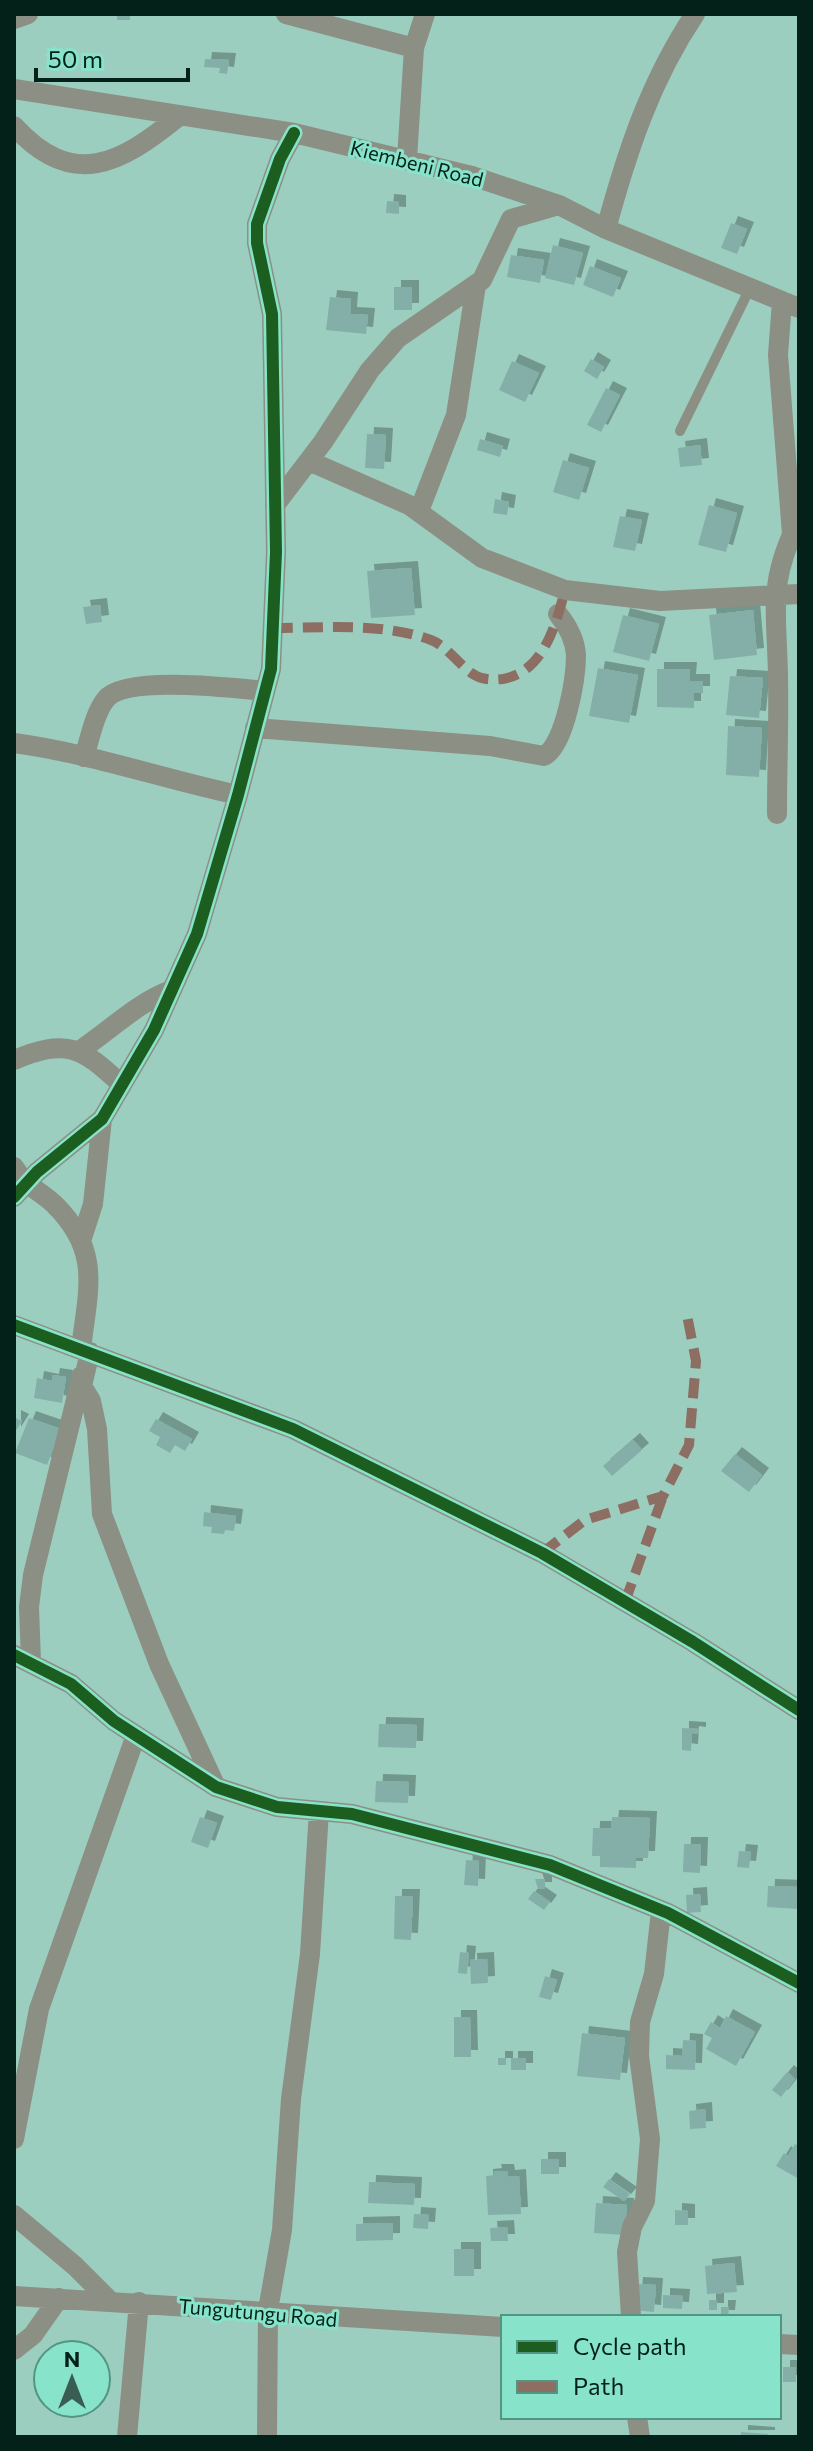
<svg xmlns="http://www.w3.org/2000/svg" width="813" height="2451" font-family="Commissioner,sans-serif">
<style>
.building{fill:#84afa8;filter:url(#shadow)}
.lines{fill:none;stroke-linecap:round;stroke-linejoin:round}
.service{stroke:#8c8f84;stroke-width:10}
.minor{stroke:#8c8f84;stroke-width:20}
.quiet{stroke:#8d6e63;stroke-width:10;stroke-dasharray:20 10;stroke-linecap:butt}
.cycleway-casing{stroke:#87e3c9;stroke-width:17}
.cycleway{stroke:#1b5e20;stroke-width:12}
.labels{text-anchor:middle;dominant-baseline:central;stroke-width:6;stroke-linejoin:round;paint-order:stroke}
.street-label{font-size:20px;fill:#032019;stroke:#87e3c9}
</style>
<defs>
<filter id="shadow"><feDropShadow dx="7" dy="-7" stdDeviation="0" flood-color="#0004"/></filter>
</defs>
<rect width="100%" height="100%" fill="#9ccec0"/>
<path class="building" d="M117,14H130V20H117Z
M205,59L229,60L227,74L219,73L220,68L204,67Z
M387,201L399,202V214L386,213Z
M731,223L747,229L737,254L721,248Z
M553,245L583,253L574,285L545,278Z
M511,255L544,260L540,283L507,277Z
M590,266L621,278L613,297L583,285Z
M394,287H412V310H394Z
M330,297L351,299L350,314L368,315L366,334L326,330Z
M591,359L604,367L597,379L584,371Z
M512,361L539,373L525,402L499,390Z
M606,388L620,395L601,432L587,425Z
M367,434L386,435L384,469L365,468Z
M480,439L503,446L500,457L477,450Z
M700,445L702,465L680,467L678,448Z
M563,460L589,468L579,500L553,492Z
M495,499L509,502L507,515L493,513Z
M709,505L737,513L726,552L698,545Z
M620,516L642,520L635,551L613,547Z
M411,568L415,615L371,618L367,571Z
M100,605L102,622L86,624L83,607Z
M753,610L757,655L714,660L709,615Z
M623,615L659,624L649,661L613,652Z
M598,668L638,675L629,723L589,716Z
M657,669H690L689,681H703V693H694V708L657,707Z
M730,676L763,678L759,718L726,715Z
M728,726L762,728L759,777L726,775Z
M53,1375L66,1377L62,1403L34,1398L37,1378L52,1381Z
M14,1417L22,1421L14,1434Z
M29,1418L61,1429L47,1465L15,1453Z
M156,1419L192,1439L185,1451L175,1445L170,1453L156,1445L160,1437L149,1431Z
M633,1440L642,1450L612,1476L603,1466Z
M735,1454L762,1475L749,1492L721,1471Z
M204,1512L236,1516L234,1531L225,1530L224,1534L211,1533L212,1527L203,1526Z
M379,1724L417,1725L416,1748L378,1747Z
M682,1728L699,1729V1734L692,1733L691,1751L682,1750Z
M376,1781L409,1782L408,1803L375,1802Z
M200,1817L217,1823L208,1848L191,1842Z
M612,1817L650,1818L648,1858H636V1868L600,1867V1856H592L593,1828H611Z
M684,1844H701L700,1873L683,1872Z
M739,1851L751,1852L749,1868L737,1867Z
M466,1860L479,1861L478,1886L464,1885Z
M535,1879H545V1889H538Z
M768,1886L799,1887V1909L767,1907Z
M534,1891L550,1902L544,1910L528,1899Z
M700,1894L701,1912L687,1913L686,1895Z
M395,1896H413L411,1940L394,1939Z
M460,1952L469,1953L467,1974L458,1973Z
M487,1959L488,1983L471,1984L470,1960Z
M545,1976L557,1980L551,2000L539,1997Z
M726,2016L755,2032L736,2066L706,2049L712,2038L704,2034L711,2022L720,2028Z
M454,2017H470L471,2057H454Z
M582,2033L625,2038L620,2080L577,2076Z
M683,2040L696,2041L695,2070L666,2069V2055L682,2056Z
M498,2058H506V2065H498Z
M511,2058H526V2070H511Z
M787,2072L795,2079L781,2097L772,2090Z
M705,2109L706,2128L690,2129L689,2111Z
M795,2144L799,2146V2179L776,2166L784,2153L788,2156Z
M541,2159H559V2174H541Z
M494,2171H507L508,2177L519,2176L521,2214L488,2215L486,2176L495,2175Z
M609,2179L630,2194L624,2201L603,2187Z
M369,2182L415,2184L414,2205L368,2203Z
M596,2203L627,2205L625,2235L594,2233Z
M675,2210L688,2211V2225H675Z
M414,2214L429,2215L428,2229L413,2228Z
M393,2223V2240L356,2241V2224Z
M507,2227L508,2241H491L490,2228Z
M454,2249H474V2276H454Z
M734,2263L737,2292L707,2294L705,2266Z
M636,2284L656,2285L654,2312L634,2310Z
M663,2295L683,2296L682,2309L663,2308Z
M709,2300H717V2310H709Z
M721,2307H729L728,2317H721Z
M783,2367H796V2382H783Z
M741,2432L768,2434V2437H741Z"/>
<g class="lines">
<path class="service" d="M680,431L750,288"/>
<path class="minor" d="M286,14L414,48
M14,19L28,14
M14,89L294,133L472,176L559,205L606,229L799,308
M14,126C73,191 121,163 178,117
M407,159L414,48L425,14
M606,229C627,152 650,81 695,14
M782,301L778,355L792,534
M309,461L409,505L482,558L565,590L660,601L799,594
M275,505L323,442L370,370L398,338L482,280L511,219L559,205
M419,511L456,415L476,285
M255,728L490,746L544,756C565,745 576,678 576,655C575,640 567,625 558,614
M14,743C89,753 163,779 238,795
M84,757C90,739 94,714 106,699C125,675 235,688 265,691
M777,814C777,769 779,723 778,677C777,610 767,583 799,520
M79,1051C111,1030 135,1004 171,990
M14,1060C67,1038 81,1047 121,1084
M14,1167C25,1186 39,1190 54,1204C102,1251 88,1289 81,1349
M14,1197L37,1172L102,1119L154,1030L197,934L238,795L271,669L276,552L272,314L257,243V224L280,159L294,133
M82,1238L93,1204L102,1119
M14,1325L293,1429L542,1553L693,1642L799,1710
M90,1352L82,1386L91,1401L97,1429L102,1514L159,1664L216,1787
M14,1655L71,1684L114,1721L216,1787L277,1807L352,1814L550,1865L668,1913L799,1983
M31,1662L29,1607L33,1575L82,1375
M14,2139L39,2009L136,1735
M14,2215L75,2266L110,2301
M14,2296L503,2327
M631,2317L627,2252L632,2227L645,2201L650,2139L639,2056L640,2022L654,1974L661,1911
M779,2344L799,2345
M14,2350L33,2335L59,2298
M637,2417L640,2437
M127,2437L139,2302
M267,2437L268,2310L282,2230L291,2099L310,1954L319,1811"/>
<path class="quiet" d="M273,628C324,628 381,622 431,640C447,646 459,665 473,674C482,680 493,680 503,679C544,672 556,624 565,590
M542,1553L585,1520L663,1496L689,1445L696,1361L686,1310
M625,1602L663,1496"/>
<defs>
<path id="cycleway" d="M14,1197L37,1172L102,1119L154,1030L197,934L238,795L271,669L276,552L272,314L257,243V224L280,159L294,133
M14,1325L293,1429L542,1553L693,1642L799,1710
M14,1655L71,1684L114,1721L216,1787L277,1807L352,1814L550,1865L668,1913L799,1983"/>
</defs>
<use href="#cycleway" class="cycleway-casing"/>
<use href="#cycleway" class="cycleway"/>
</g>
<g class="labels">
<g class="street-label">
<text transform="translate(417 163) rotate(14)">Kiembeni Road</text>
<text transform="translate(258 2312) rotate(5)">Tungutungu Road</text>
</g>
</g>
<rect width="813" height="2451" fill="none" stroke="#032019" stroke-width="32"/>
<rect x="501" y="2315" width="280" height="104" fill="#87e3c9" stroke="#529583" stroke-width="2"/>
<rect x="517" y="2341" width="40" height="12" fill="#1b5e20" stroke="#529583" stroke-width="2"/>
<text x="573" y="2355" font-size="24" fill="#032019">Cycle path</text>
<rect x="517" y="2381" width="40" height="12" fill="#8d6e63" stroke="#529583" stroke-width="2"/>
<text x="573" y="2395" font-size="24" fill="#032019">Path</text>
<g transform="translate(72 2379)"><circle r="38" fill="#87e3c9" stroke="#529583" stroke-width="2"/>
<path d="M0-6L14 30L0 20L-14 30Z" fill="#395d53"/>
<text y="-12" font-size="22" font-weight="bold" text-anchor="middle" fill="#032019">N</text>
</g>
<path d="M36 68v12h152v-12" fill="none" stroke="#032019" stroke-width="4"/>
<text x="48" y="68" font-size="24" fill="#032019" stroke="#87e3c9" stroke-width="6" paint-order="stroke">50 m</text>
</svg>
